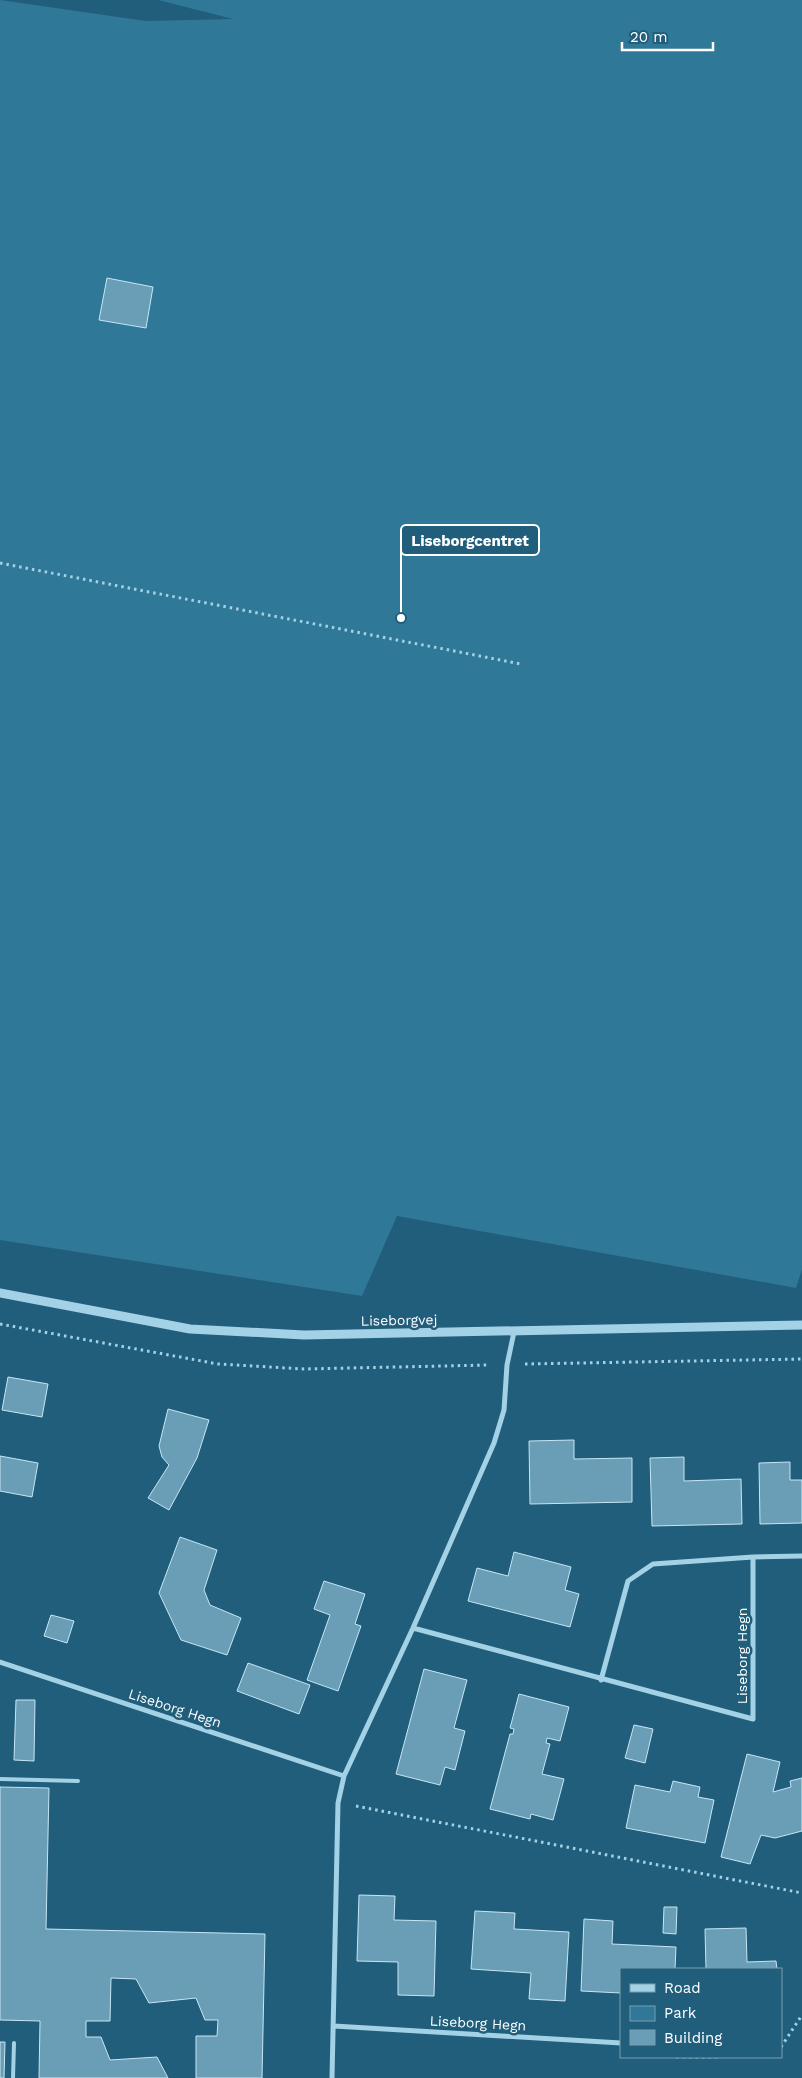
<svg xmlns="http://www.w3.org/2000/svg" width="802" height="2078" font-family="'Work Sans',sans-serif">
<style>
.green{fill:#307898}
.building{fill:#6a9eb6;stroke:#c6e6f5}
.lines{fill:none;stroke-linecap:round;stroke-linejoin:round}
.path{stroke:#a3d1e6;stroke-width:3;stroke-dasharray:2.5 4;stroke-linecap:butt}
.service{stroke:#a3d1e6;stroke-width:4}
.minor{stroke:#a3d1e6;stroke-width:5}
.tertiary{stroke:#a3d1e6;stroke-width:9}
.labels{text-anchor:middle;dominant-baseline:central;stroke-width:5;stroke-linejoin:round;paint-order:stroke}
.street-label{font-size:14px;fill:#fff;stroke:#205e7b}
.leader{fill:none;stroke:#fff;stroke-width:2}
.callout-dot{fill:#fff;stroke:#205e7b;stroke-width:2}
.callout{fill:#205e7b;stroke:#fff;stroke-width:2}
.callout-label{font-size:15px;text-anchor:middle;font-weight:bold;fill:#fff}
</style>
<rect width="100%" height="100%" fill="#205e7b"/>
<path class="green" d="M0,0L146,21L233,19L158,0H802V1269L796,1288L397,1216L362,1296L0,1240Z"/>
<path class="building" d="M107,278L153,287L146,328L99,320Z
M8,1377L48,1384L42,1417L2,1410Z
M168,1409L209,1420L197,1458L169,1510L148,1498L169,1465L162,1457L159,1446Z
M574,1440V1459L632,1458V1502L530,1504L529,1441Z
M0,1456L38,1463L32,1497L0,1491Z
M684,1457V1481L741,1479L742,1524L652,1526L650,1458Z
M790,1462V1480H802V1523L760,1524L759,1463Z
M180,1537L217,1550L204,1590L210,1605L241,1618L227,1655L181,1640L159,1593Z
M514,1552L571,1567L565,1590L579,1594L570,1627L468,1601L477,1568L508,1576Z
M324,1581L365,1594L355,1624L361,1626L338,1691L307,1680L330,1615L314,1609Z
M51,1615L74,1621L67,1643L44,1636Z
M248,1663L310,1685L299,1714L237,1691Z
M424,1669L467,1680L454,1728L465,1731L455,1770L445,1767L440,1785L396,1774Z
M519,1694L569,1707L560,1741L547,1738L546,1743L550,1744L542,1774L564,1779L553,1820L531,1814L530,1819L490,1809L510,1734H513L514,1729L510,1728Z
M16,1700H35L34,1761L14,1760Z
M634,1725L653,1729L645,1763L625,1758Z
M747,1754L780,1762L773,1792L791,1787L790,1781L802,1778V1831L775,1838L761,1835L750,1864L721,1857Z
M673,1781L700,1787L698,1797L714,1800L705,1843L626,1828L635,1785L670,1792Z
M0,1787L49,1788L46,1929L265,1934L262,2078H196V2036H217L218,2020H205L196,1998L149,2003L136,1979L111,1978L110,2021H86V2037H101L110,2060L157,2057L168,2078H39L40,2021L0,2020Z
M359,1895L395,1896L394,1920L436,1921L434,1996L398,1995V1962L357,1961Z
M664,1907H677L676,1934L663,1933Z
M475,1911L515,1913L514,1929L569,1932L565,2001L529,1999L531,1973L471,1969Z
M584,1919L613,1921L612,1944L676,1947L675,1969H621V1993L581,1991Z
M746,1928L747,1962L776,1961L777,1969H706L705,1929Z
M0,2042H5L4,2078H0Z"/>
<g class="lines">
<path class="path" d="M0,563L521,664
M0,1324L218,1364L304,1369L489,1365
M525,1364L802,1359
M356,1806L802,1893
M781,2047L802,2015
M676,2057H718"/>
<path class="service" d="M0,1779L78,1781
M13,2078L14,2043"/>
<path class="minor" d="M753,1557L802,1556
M413,1628L753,1719V1557L653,1564L628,1581L601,1680
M0,1662L344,1776
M334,2026L621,2043
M332,2078L338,1803L344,1776L413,1628L494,1443L504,1410L507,1365L514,1332"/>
<path class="tertiary" d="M0,1293L190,1329L304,1335L802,1325"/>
</g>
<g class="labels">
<g class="street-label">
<text transform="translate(399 1320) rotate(-1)">Liseborgvej</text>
<text transform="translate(742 1656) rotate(-90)">Liseborg Hegn</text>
<text transform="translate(175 1708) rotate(18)">Liseborg Hegn</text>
<text transform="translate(478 2023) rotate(3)">Liseborg Hegn</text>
</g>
</g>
<path class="leader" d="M401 618L401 540"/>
<circle class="callout-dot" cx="401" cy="618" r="5"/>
<rect class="callout" x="401" y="525" width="138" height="30" rx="5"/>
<g class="callout-label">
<text x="470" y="546">Liseborgcentret</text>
</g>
<rect x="620" y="1968" width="162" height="90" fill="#205e7b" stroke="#799eb0"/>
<rect x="630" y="1984" width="25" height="8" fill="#a3d1e6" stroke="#799eb0"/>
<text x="664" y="1993" font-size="15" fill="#ffffff">Road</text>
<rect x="630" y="2006" width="25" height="15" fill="#307898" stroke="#799eb0"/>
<text x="664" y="2018" font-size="15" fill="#ffffff">Park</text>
<rect x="630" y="2030" width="25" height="15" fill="#6a9eb6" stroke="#799eb0"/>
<text x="664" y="2043" font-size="15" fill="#ffffff">Building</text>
<path d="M622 42v8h91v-8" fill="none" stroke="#ffffff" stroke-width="2.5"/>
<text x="630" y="42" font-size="15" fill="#ffffff" stroke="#205e7b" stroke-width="4" paint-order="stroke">20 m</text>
</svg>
